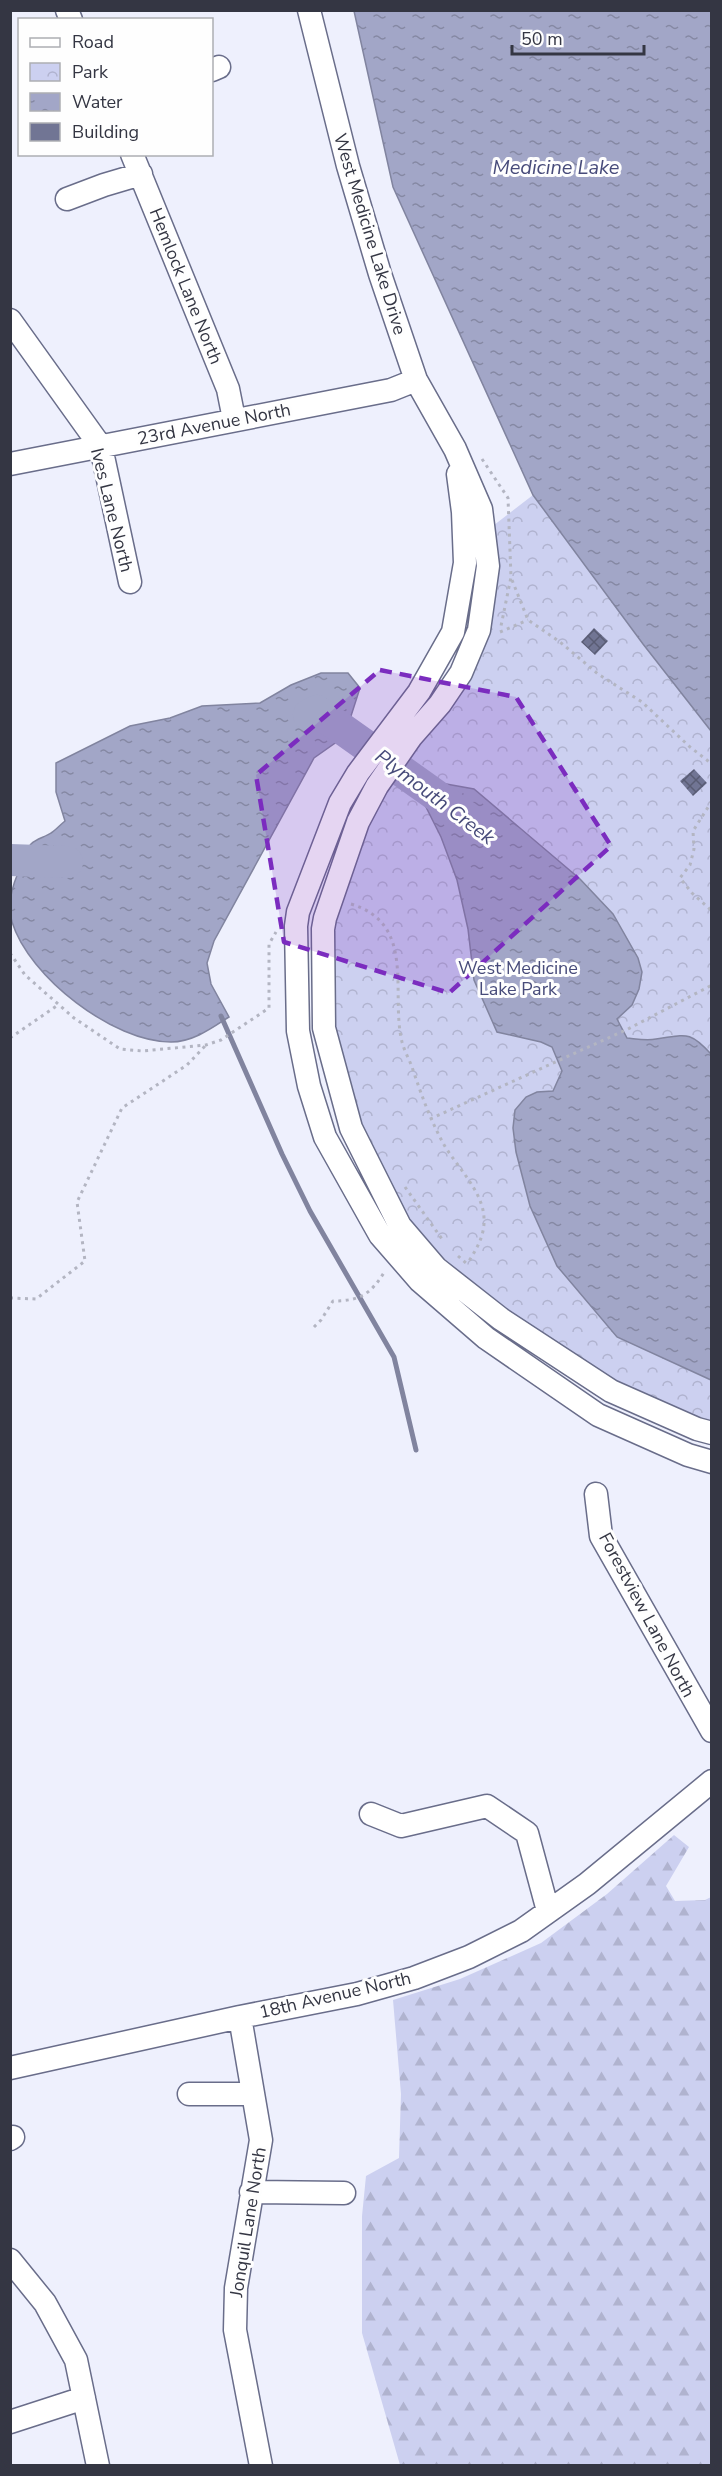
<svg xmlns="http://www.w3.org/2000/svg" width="722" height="2476" font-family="'Nunito Sans',sans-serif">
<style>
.forest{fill:url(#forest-firs)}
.park{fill:url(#park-crowns)}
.water{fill:url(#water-ripples);stroke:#81849f;stroke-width:1.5}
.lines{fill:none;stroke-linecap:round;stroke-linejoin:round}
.stream{stroke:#81849f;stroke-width:5}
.river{stroke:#a2a6c7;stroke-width:32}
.building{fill:url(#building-cross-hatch)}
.minor-casing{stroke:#696d8a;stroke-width:25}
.path{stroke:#b3b5c2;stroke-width:3;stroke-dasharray:3 4.5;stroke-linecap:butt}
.minor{stroke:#fff;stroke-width:22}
.marked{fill:#7b2cbf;fill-opacity:0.2;stroke:#7b2cbf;stroke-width:4.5;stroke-dasharray:12 8;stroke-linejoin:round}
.labels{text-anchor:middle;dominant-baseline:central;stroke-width:6;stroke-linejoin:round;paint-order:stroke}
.street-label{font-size:18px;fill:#343643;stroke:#fefefe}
.park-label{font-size:18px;fill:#474b7a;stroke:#fefefe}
.water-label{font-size:20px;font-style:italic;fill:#474b7a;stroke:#fefefe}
</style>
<defs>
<pattern id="forest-firs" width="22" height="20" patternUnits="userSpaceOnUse" patternTransform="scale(1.5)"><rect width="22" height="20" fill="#ccd0f0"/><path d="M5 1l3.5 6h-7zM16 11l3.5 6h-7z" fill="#b0b3cf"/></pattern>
<pattern id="park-crowns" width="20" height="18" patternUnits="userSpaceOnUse" patternTransform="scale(1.5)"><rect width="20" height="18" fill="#ccd0f0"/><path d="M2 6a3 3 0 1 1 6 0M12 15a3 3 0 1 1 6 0" fill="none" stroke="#b0b3cf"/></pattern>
<pattern id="water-ripples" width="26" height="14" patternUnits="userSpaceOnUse" patternTransform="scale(1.5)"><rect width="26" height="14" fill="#a2a6c7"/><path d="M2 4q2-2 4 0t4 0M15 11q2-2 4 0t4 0" fill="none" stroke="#8588a3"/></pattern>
<pattern id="building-cross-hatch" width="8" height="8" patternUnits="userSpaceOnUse" patternTransform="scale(1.5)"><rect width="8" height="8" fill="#717594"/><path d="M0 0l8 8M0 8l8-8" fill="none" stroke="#595c74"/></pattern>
</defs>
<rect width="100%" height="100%" fill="#eef0fd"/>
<path class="forest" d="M674,1835L689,1847L666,1886L675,1901L705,1900L711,1897V2465H400L362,2333V2216L366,2176L399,2158L401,2094L393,2000L460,1979L541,1943L607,1894Z"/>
<path class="park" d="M533,495L643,644L711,731V1433L611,1391L400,1226L324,1028L323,929L358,822L461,673L485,532Z"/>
<path class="water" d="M354,11H711V731L643,644L533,495L393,187Z
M321,673H348L360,688L351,716L338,741L314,758L214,941L207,963L211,984L229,1017C212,1028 193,1042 171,1042C113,1042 29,977 12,922C7,906 12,887 18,873C22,865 25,850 31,844C36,839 45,837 51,833C56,830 60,825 65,821L56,792V763L130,726L170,718L202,706L260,703L291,685Z
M435,782L474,789L580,879L613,914L638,958L642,972L639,989L632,1005L617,1019L627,1038C637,1039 647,1041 656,1039C686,1035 689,1030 711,1054V1380L617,1337L557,1266L530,1206L516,1152L513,1128L515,1110L526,1097L537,1092L553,1091L562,1071L552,1047L541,1042L497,1032L474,980L468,929L457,880L441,837L423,801Z"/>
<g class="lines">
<path class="stream" d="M221,1016L282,1154L310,1211L394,1357L416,1450"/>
<path class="river" d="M309,715L317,711L465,816
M10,860L67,862"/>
</g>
<path class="building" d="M594,628L608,641L595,655L581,642Z
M694,769L707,783L693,796L680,781Z"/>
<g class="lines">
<defs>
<path id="minor" d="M67,10L71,20
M309,10L348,166L380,274L416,380L455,449L481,509L488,566L479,630L461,673L440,704L411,737L377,786L358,822L325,918L323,929L324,1028L351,1128L400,1226L436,1268L501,1319L611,1391L697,1429L712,1433
M212,70L219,67
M132,154L228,389L234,419
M67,199L104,185L141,174
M10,320L101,447L130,582
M10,464L391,390L416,380
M458,474L463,512L465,563L453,632L419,692L358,773L340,803L298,912L296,926L298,1031L309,1086L325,1137L380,1235L420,1281L486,1338L598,1415L688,1455L712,1462
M596,1494L601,1536L712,1731
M371,1814L401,1826L487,1806L527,1833L548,1911
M240,2017L261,2140L236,2288L235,2330L261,2466
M10,2068L240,2017L357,1994L414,1978L469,1957L521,1931L587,1884L712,1781
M189,2094H252
M10,2139L13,2137
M251,2192L344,2193
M10,2260L45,2303L76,2360L98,2466
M10,2422L84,2398"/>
</defs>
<use href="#minor" class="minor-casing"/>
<path class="path" d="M482,459L508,498L511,577L501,626
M512,580L528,620L560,642L598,674L642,702L690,747L712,764
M500,632L528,620
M712,801L693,831L694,849L690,865L680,878L692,893L712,911
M351,904C417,924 390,993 402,1042C404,1050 409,1059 412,1067C421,1094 430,1119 443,1143C456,1166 483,1191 484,1218C485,1236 476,1250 467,1264
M10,953L25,975L74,1018L120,1049L142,1051L206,1045L221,1040L269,1008V944L276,932
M10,1038L58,1005
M430,1119L628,1029L712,985
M405,1187L442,1239
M458,1256L467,1264
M10,1298L36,1299L85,1261L77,1202L122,1108L187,1065L206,1045
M314,1327L321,1320L333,1301C360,1301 371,1294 385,1271"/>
<use href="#minor" class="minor"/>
</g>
<path class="marked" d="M380,670L516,697L611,846L449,993L284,942L256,775Z"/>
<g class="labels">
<g class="street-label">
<text transform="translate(370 234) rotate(73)">West Medicine Lake Drive</text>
<text transform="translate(186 286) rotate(68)">Hemlock Lane North</text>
<text transform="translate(214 424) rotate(-11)">23rd Avenue North</text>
<text transform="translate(112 510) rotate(76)">Ives Lane North</text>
<text transform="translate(647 1615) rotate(62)">Forestview Lane North</text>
<text transform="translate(335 1995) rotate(-13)">18th Avenue North</text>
<text transform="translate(248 2222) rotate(-81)">Jonquil Lane North</text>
</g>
<g class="park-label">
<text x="518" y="968">West Medicine<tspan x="518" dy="21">Lake Park</tspan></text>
</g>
<g class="water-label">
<text x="556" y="167">Medicine Lake</text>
<text transform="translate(435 797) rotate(37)">Plymouth Creek</text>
</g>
</g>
<rect width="722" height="2476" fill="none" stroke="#343643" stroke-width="24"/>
<rect x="18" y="18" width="195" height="138" fill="#fefefe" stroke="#adaeb3" stroke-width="1.5"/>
<rect x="30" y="38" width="30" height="9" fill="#ffffff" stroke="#adaeb3" stroke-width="1.5"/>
<text x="72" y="48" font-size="18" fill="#343643">Road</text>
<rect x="30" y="63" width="30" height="18" fill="url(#park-crowns)" stroke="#adaeb3" stroke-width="1.5"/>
<text x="72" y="78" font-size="18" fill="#343643">Park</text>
<rect x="30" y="93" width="30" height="18" fill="url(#water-ripples)" stroke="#adaeb3" stroke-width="1.5"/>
<text x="72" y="108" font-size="18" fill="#343643">Water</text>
<rect x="30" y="123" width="30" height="18" fill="#717594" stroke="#adaeb3" stroke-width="1.5"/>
<text x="72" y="138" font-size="18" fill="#343643">Building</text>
<path d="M512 45v9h132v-9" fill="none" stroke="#343643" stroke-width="3"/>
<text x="521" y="45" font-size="18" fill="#343643" stroke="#fefefe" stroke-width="4.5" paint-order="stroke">50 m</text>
</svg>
